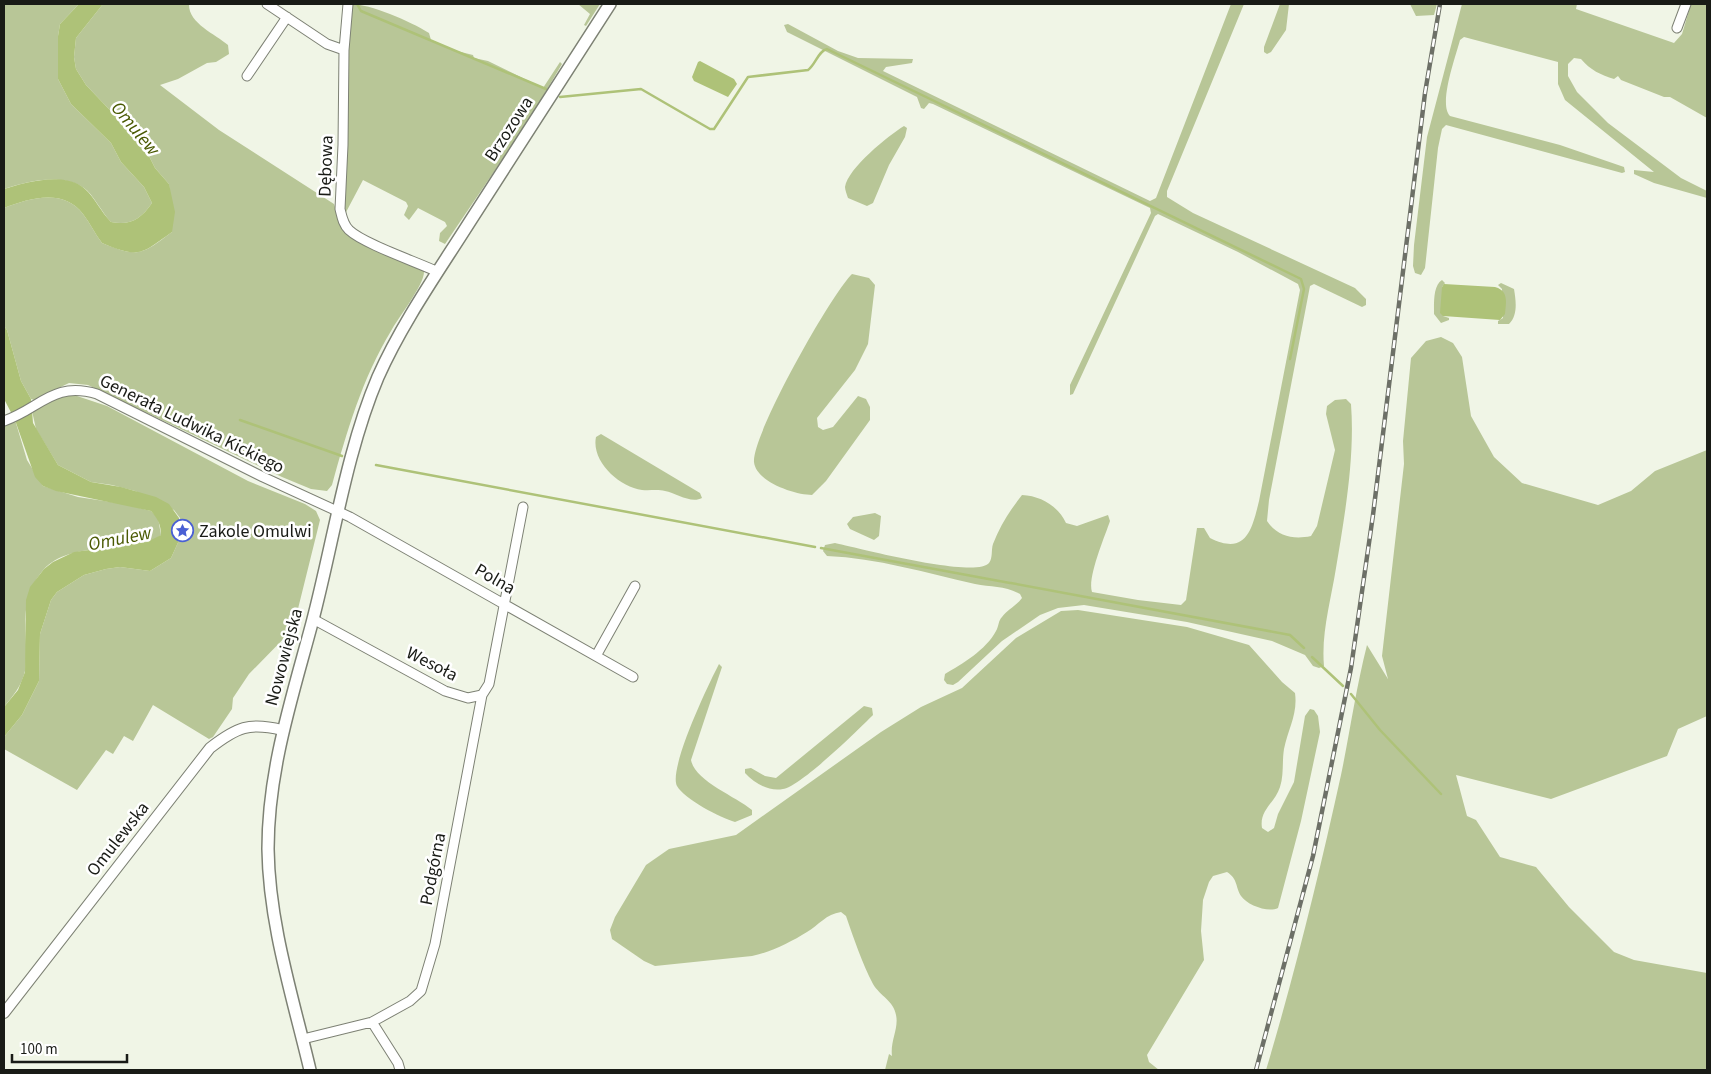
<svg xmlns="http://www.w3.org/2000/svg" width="1711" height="1074" font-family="'Source Sans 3',sans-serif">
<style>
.green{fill:#b8c697}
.water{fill:#aec278}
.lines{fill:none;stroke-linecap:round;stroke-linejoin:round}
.stream{stroke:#aec278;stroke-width:2.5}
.minor-casing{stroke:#7d8174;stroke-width:11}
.tertiary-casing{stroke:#7d8174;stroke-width:12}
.secondary-casing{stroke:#7d8174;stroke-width:14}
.minor{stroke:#fff;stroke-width:9}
.tertiary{stroke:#fff;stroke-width:10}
.secondary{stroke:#fff;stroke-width:11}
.rail-casing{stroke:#6d7067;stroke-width:4.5}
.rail{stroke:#fff;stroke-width:2.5;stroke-dasharray:8;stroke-linecap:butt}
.labels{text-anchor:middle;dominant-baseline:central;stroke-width:5;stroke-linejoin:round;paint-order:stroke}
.street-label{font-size:18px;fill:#191b16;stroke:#fff}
.poi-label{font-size:18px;fill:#191b16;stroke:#fff;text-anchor:start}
.water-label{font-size:19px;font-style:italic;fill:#4a5a03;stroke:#fff}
</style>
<rect width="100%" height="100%" fill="#f0f5e6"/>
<path class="green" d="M4,4H79L60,24L58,36V79L71,104L111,143L121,162L144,187L152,203C141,219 130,226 111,222C102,213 93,194 84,188C61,173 28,181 4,189Z
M103,4H189C188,23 215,34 228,45L229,54L216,62L207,63L178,79L160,85L219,130L334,204L342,228L424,271C425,284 398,318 391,331C362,379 347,431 332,485L327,491L311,489L282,477L88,385L69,383L34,400L31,399L21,381L7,330L4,326V208C29,198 64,188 83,214C90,223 95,234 102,243C139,258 141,255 172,232L169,184L155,168L144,146L86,85L76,69L74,57L76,38Z
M351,4C370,4 410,21 429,33L431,40L457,51L473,55L474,58L488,61L543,88L560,62L562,64L527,123L445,244L439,241L440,233L447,226L445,222L418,208L409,220L404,215L408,206L406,202L363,180L344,216L347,65Z
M578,4H600L586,26L584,25L590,14Z
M1231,4H1244L1167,191V197L1193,213L1355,288L1366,299V305L1362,307L1314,284L1310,286L1269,500L1267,521C1277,536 1293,540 1311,536L1317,526L1335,450L1326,414L1327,406L1335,400L1346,399L1351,404C1355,457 1345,514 1336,568C1331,600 1321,633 1324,666L1319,668L1313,666L1305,655L1272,641L1187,622L1084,605L1058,608L1040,615L1002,641L958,682L953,685L947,684L944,680L945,674C962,664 986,650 996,631C999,626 998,621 1002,617C1008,609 1016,606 1022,598L1020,594C1006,586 991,587 975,584C926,573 877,558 827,556L823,551L825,545L835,543C858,548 976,579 989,563C993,558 991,550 993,544C1000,526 1010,510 1022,495C1041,496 1058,506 1066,523L1077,526L1108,515L1110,521C1105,536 1087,578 1092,592L1138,600L1181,605L1186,600L1197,528H1204L1210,538C1246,556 1252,530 1259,501L1300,290L1298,284L1238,252L1158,214L1155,216L1073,394L1070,395V385L1151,213L1150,208L933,104L929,103L924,109L921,108L917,97L787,32L784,25L788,24L838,51L858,58L913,59L912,63L886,67L883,71L1150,201L1156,198Z
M1280,4H1289L1286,30L1271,52L1267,54L1264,52V47Z
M1410,4H1437L1434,15L1416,16Z
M1462,4H1577L1576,9L1674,43L1682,34L1691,4H1707V118L1670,97H1664L1621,80L1618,76L1614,79C1601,75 1590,70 1581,59L1574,58L1568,64V76L1577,92L1608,123L1681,178L1707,191V198L1654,183L1634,174V170L1654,172L1565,100L1558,84V62L1464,37L1460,40C1456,56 1438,104 1450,116L1560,145L1624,167L1625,172L1622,173L1446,125L1442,129L1438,148L1425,268L1421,275L1415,273L1413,266L1414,245L1427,137Z
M904,126L907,128L905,137L889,165L873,203L867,206L848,198C847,195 845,190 845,187C848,168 888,136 904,126Z
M852,274L869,278L875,285L868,344L855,370L817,418L818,427L823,430L833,427L858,396L866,399L870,407V420L826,481L812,495C795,495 756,482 754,462C752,435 830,296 852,274Z
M1442,280L1445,283L1442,287L1443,316L1449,318V320L1441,323L1434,314C1434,304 1433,285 1442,280Z
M1501,283L1514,289C1516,301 1518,315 1509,324H1498V321L1503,318L1502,289L1498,285Z
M1441,337L1453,343L1462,357L1471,416L1494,457L1522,483L1598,505L1631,491L1655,471L1707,450V716L1678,729L1667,756L1551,799L1456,775L1467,816L1476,820L1500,857L1536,867L1569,907L1614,952L1634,960L1707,973V1070H1266C1295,973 1319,875 1341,775C1350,732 1356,688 1367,645L1388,679L1382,656L1404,464L1403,441L1411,358L1426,341Z
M63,396H77L107,406L248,481L305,504L316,511L320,520L293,629L249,674L233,698L232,709L213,737L209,739L153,705L133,741L124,736L113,754L106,750L77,790L4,749V737L22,715L39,681L40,634L51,600L57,592L84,575L106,569L120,567L150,571L171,558L181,536L180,518L174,510L135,491L112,485L91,482L58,465L36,429L32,411L51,399Z
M15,420L27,460L43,486L78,497L124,504L151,511L158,518L161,535C148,546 130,543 114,545C108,545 102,549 96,549C78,551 57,555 44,569C15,603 30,633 25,671C22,685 13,696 4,707V424Z
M601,434L700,493L702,498C691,504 676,493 665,491C657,489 650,491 642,490C619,487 591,461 596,437Z
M875,513L881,516L879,536L874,540L850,529L847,524L853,517Z
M1078,610L1187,627L1249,645L1282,682L1295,693C1298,714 1288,729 1284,749C1282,761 1284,775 1280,787C1275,803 1259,810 1262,828L1268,832L1274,828L1278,814L1294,782L1305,716L1310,709L1314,710L1318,716L1320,732L1301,821L1278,908C1268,913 1247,905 1241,896C1235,886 1238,879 1227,872L1213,876L1209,882L1203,900L1201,931L1204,960L1147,1055L1149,1062L1159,1070H885L889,1054L892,1056C890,1041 899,1028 896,1015C894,1001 880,996 873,984C862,963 854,939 846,916L841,912C826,914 819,925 807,932C791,942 771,952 752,956L655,966L644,961L612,939L610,930L615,917L646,865L669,849L736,835L881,732L921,707L962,688L1016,638L1061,611Z
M719,664L722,667L691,760C695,781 735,796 752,810V815L735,822C721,818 684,799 677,786C668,769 709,683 719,664Z
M864,706L872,708L873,715C858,730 800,787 783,789C769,792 754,783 745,773V769L751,768L765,776L776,778Z"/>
<path class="water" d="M79,4H103L76,38L74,57L76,69L86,85L144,146L155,168L169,184L175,212L172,232C141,254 140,259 102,243C95,234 90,223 83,214C64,188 29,198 4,208V189C26,182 66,171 85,189C95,198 101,212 111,222C130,226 141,219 152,203L144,187L121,162L111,143L71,104L58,79V36L60,24Z
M700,61L734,79L737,84L728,97L694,81L692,77L698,62Z
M1444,284L1495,287C1509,291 1506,302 1505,314L1500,320L1443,316L1440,313L1442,287Z
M4,326L7,330L21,381L31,399L33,423L58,465L91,482L121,487L156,497L169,504L179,518L181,536L171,558L150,571L120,567L106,569L84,575L57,592L51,600L40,634L39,681L22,715L4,737V707L18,690L25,672L26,600L30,587L44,569L53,562L74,552L97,549L108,545L147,542L161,535C161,525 158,519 151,511L56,491L43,486L35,477L15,420L4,399Z"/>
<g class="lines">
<path class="stream" d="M357,4L361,11L546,89
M560,97L641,89L710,129H714L748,77L808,70C816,64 818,51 827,49L1301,279L1304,289L1290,359
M240,420L342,456
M376,465L815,547
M821,548L1010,583
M1011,583L1290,635L1304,648
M1312,657L1343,686
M1351,694L1380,730L1441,794"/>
<defs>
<path id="minor" d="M267,4L327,44L344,50
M348,4L344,50L343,145L340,209C342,217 343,224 349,230C364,244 417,262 438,272
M1677,28L1686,4
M247,76L287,17
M4,421C41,408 53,381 97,394L263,477L350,517L633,677
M313,619L445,691L468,698L482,695L489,684L523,507
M596,656L635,586
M372,1022L398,1063L400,1070
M303,1039L372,1022L410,1001L421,991L435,944L482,695"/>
<path id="tertiary" d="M4,1013L210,748C237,727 249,722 282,730"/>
<path id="secondary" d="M310,1070C293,998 269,924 268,849C268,770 292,698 312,623C333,544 346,452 378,377C402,323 438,272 469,223C516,150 563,77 610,4"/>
</defs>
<use href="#minor" class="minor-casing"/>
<use href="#tertiary" class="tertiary-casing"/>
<use href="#secondary" class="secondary-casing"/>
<use href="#minor" class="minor"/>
<use href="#tertiary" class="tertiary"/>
<use href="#secondary" class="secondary"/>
<defs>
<path id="rail" d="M1256,1070L1313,856L1351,668L1373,515L1425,93L1440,4"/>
</defs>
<use href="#rail" class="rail-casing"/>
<use href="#rail" class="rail"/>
</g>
<defs>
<symbol id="sight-ring" viewBox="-11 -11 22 22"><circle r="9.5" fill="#fff" stroke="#4a60d4" stroke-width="1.5"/><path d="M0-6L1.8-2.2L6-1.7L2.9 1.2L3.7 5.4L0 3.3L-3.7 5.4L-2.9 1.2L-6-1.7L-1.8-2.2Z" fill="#4a60d4"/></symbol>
</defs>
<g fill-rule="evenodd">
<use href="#sight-ring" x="170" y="518" width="25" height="25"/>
</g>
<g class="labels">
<g class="street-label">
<text transform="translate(509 129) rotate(-57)">Brzozowa</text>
<text transform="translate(326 166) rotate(-88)">Dębowa</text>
<text transform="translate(192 424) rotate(26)">Generała Ludwika Kickiego</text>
<text transform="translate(495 579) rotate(30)">Polna</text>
<text transform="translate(284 657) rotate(-75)">Nowowiejska</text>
<text transform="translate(432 664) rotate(27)">Wesoła</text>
<text transform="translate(118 839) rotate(-52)">Omulewska</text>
<text transform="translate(433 869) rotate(-79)">Podgórna</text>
</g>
<g class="poi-label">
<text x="199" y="531">Zakole Omulwi</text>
</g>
<g class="water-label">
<text transform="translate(135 129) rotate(50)">Omulew</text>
<text transform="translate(120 539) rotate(-11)">Omulew</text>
</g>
</g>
<rect width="1711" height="1074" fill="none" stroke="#191b16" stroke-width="10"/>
<path d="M12 1054v8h115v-8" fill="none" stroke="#191b16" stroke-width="2.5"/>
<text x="20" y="1054" font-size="15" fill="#191b16" stroke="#ffffff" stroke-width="4" paint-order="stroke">100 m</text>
</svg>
